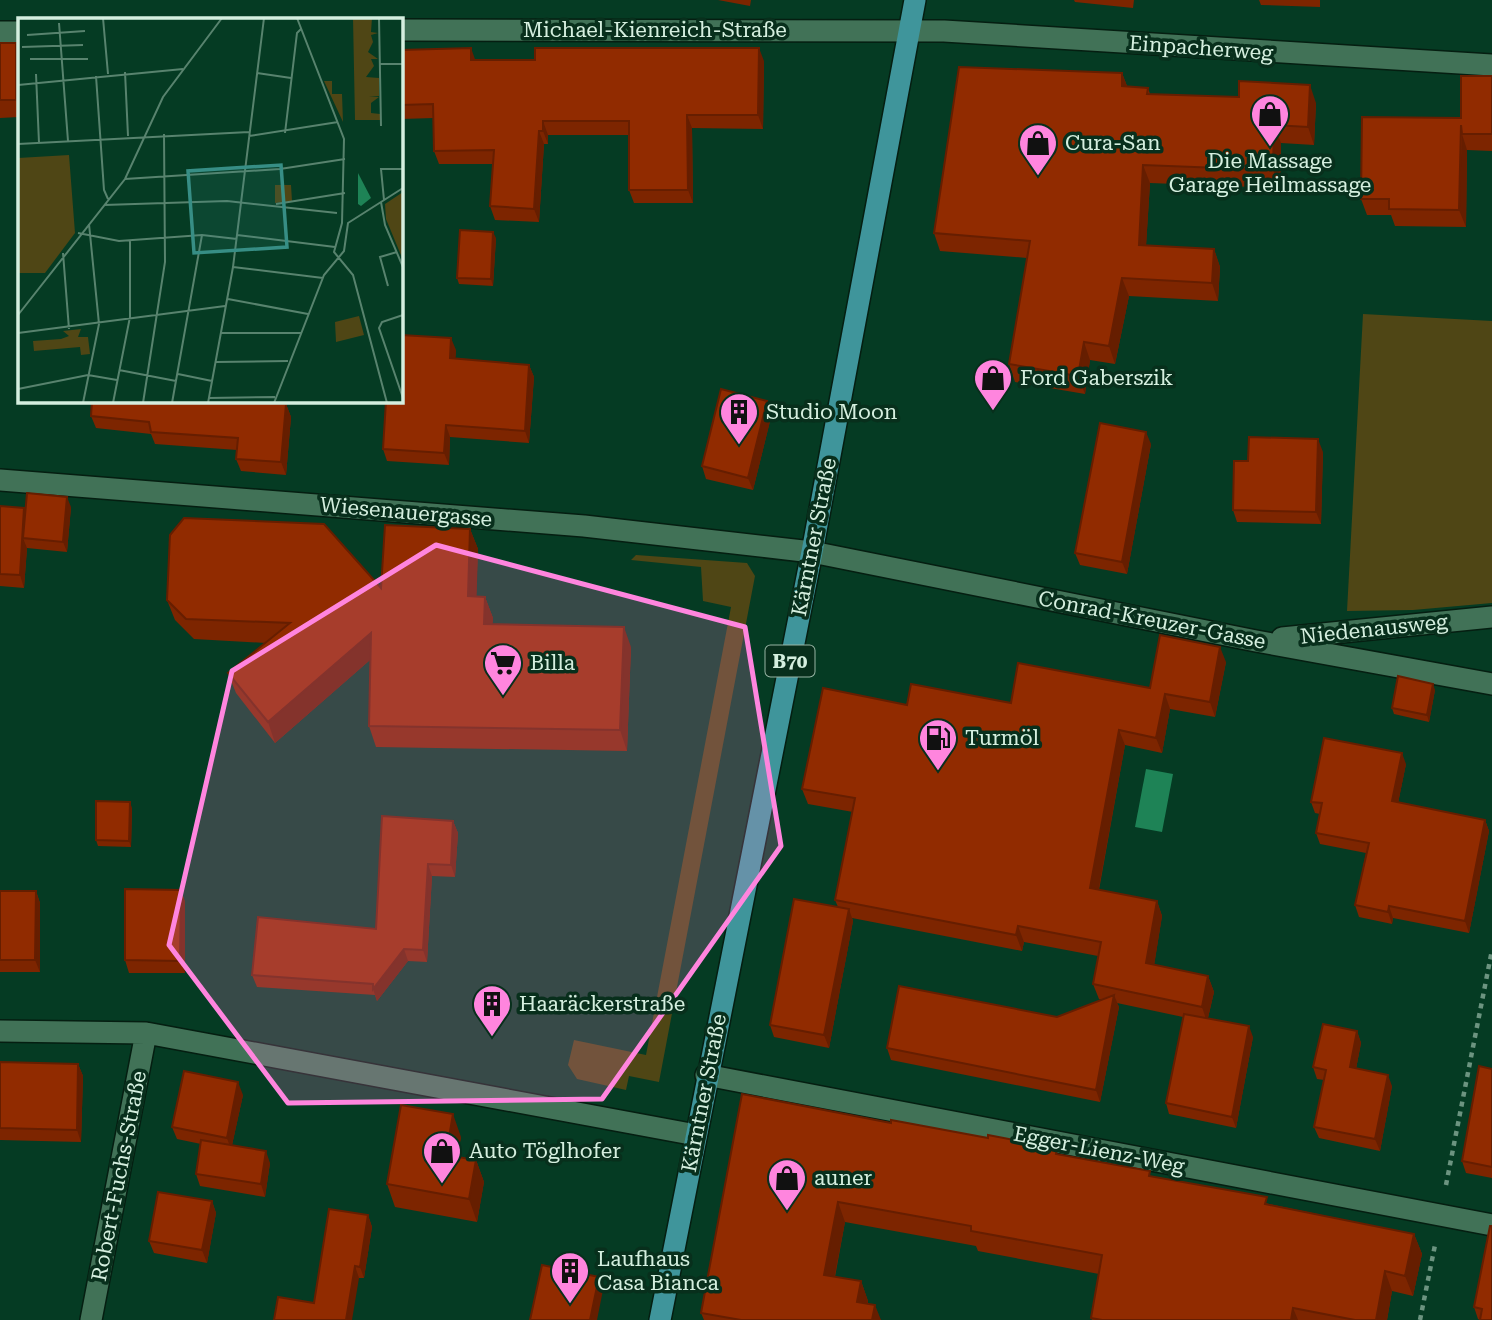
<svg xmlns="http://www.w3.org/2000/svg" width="1492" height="1320" font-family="'Roboto Serif',serif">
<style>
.green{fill:#4f4615}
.water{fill:#1e8356}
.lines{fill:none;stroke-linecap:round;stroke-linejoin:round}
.minor-casing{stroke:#051e11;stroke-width:24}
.major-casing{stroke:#051e11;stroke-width:24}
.path{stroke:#6c9480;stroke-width:4.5;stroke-dasharray:5 5;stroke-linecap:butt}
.minor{stroke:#417257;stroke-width:21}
.major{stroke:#3f959b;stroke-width:21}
.wall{fill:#7d2500}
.shaded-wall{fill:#661e00}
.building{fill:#912b00;stroke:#661e00;stroke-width:2}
.marked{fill:#ff85de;fill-opacity:0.2;stroke:#ff85de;stroke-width:5;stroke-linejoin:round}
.labels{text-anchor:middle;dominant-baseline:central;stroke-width:7;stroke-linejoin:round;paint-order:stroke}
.shield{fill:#082f1c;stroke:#98b5a4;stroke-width:2}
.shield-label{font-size:19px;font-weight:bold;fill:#d5efdf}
.street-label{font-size:21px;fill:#d5efdf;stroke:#082f1c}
.poi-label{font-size:21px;fill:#d5efdf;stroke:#082f1c;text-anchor:start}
.inset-road{fill:none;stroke:#58836e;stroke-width:2}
.view{fill:#378e85;fill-opacity:0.15;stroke:#378e85;stroke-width:3.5}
.inset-edge{fill:none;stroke:#d5efdf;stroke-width:3.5}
</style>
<rect width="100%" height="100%" fill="#053b23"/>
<path class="green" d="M1363,314L1492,321V603L1413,610L1347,611Z
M636,555L747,563L755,576L659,1082L629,1076L626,1090L577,1079L568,1065L574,1040L646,1055L731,607L703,601L701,567L631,560Z"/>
<path class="water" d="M1146,769L1173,774L1162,832L1135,827Z"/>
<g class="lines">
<defs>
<path id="minor" d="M401,30L944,31L1492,65
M0,32H19
M0,480L584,526L812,552L1256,641L1492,684
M1282,638L1492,617
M0,1031L146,1033L696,1135
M706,1075L1492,1225
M91,1320L146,1033"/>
<path id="major" d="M660,1320L812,552L915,0"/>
</defs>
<use href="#minor" class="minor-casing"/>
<use href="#major" class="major-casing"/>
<path class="path" d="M1446,1185L1492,950
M1420,1320L1435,1245"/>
<use href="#minor" class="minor"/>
<use href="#major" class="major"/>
</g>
<path class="wall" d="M718,0H751L750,6Z
M1074,0H1134L1133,8L1075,2Z
M1259,0H1320V7L1261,5Z
M0,43L19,52V117L0,118Z
M401,50L475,60L764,61L763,129L692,128L693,203H634L629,190V135H548V144H544L539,222L495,220L490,206L493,164H439L434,151V118L401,119Z
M1122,73L1127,86L1148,88L1150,94L1316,103L1314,145L1281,143L1280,188L1150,183L1146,245L1214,249L1220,267L1218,301L1129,296L1115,364L1090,360L1085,394L1015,382L1009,364L1027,258L940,251L934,233Z
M1492,76V151L1467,150L1466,227L1395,226L1391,215H1367L1361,199L1461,118Z
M496,238L493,286L459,284L457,278Z
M456,350L455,358L529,365L534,377L529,443L450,437L449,465L387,461L383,449Z
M286,404L291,417L286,475L241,471L236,459L237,450L155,444L151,434L96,428L91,416Z
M772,413L753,490L706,479L702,466Z
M1151,444L1127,574L1080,565L1075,553Z
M1323,452L1321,524L1237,522L1233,510L1248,461Z
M0,506L25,512L71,507L67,552L27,548L24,588L0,586Z
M470,529L478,549L476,596L485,597L493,618L492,624L631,647L627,751L376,747L369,726L370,660L275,743L236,693L228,673L266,643L194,639L175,620L167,600L381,588Z
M1226,662L1215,717L1170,709L1162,753L1125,745L1099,890L1157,901L1162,916L1154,965L1208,976L1214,992L1208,1018L1253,1037L1236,1128L1169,1114L1166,1103L1183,1017L1117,1003L1119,1007L1100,1102L891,1060L887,1048L1057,1017L1102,1000L1099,999L1093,984L1098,956L1024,942L1022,951L852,918L853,921L829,1048L774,1037L770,1025L838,907L835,900L853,812L808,804L802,789L907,705L1011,703L1150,688Z
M1435,690L1429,722L1394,714L1392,708Z
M1406,764L1398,803L1485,820L1489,831L1469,933L1393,918L1392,924L1359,917L1355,905L1366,853L1320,844L1316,833L1320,814L1315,813L1311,802Z
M132,808L131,847L98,846L96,840Z
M453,821L458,833L455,877L432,876L427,962L408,961L377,1001L375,995L257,987L252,975L376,929Z
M181,890L185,902V973H129L125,960Z
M0,891H36L40,903V972H0Z
M1357,1031L1361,1043L1356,1069L1392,1086L1380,1151L1319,1138L1314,1127L1324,1080L1317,1079L1313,1067Z
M0,1062L78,1064L83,1076L81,1142L0,1140Z
M1492,1069V1178L1466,1173L1462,1161Z
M742,1094L1060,1155L1269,1204L1414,1234L1422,1254L1413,1296L1392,1291L1387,1320H1092L1091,1318L1099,1274L978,1251L976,1246L845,1222L835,1277L861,1281L868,1301V1304L881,1320H704L701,1313Z
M243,1095L232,1145L270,1163L265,1197L200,1186L196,1174L201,1144L177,1139L172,1127Z
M461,1137L457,1157L476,1160L484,1182L477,1222L395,1207L387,1184Z
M212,1201L216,1213L207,1263L154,1253L149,1241Z
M368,1215L372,1227L364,1278H359L314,1303Z
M1492,1226V1320H1480L1478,1319L1474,1307Z"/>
<path class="shaded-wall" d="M16,43L19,52V107L16,100Z
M471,48L476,62L471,60Z
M759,48L764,61L763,129L758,115Z
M1122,73L1129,91L1122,86Z
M1310,85L1316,103L1314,145L1308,127Z
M687,115L692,128L693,203L688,190Z
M543,121L548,135V144L543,131Z
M1274,125L1281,143L1280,188L1273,170Z
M539,131L544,144L539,222L534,209Z
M1462,134L1467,150L1466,227L1459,210Z
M1143,165L1150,183L1145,263L1139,245Z
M493,232L496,238L493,286L491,279Z
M1214,249L1220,267L1218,301L1212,283Z
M1122,278L1129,296L1115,364L1109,346Z
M451,338L456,350L455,370L450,358Z
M1084,342L1090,360L1085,394L1078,376Z
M529,365L534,377L529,443L525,431Z
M767,401L772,413L753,490L748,478Z
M286,404L291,417L286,475L281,462Z
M446,425L450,437L449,465L444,453Z
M1146,432L1151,444L1127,574L1122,562Z
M1318,439L1323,452L1321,524L1316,512Z
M67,497L71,507L67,552L63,542Z
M24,508L28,520L23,538L27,548L24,588L20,575Z
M470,529L478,549L476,617L468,596Z
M485,597L493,618L492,644L484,624Z
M624,627L631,647L627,751L620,730Z
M371,633L378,653L275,743L268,722Z
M1220,647L1226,662L1215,717L1210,702Z
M1433,684L1435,690L1429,722L1427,715Z
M1165,694L1170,709L1162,753L1156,738Z
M1119,730L1125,745L1096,904L1090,888Z
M1402,753L1406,764L1396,813L1392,801Z
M130,802L132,808L131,847L129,841Z
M1485,820L1489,831L1469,933L1465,921Z
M453,821L458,833L455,877L451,865Z
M428,864L432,876L427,962L423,950Z
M181,890L185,902V973L180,961Z
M36,891L40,903V972L35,960Z
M1157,901L1162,916L1152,979L1146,963Z
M1389,906L1393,918L1392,924L1388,912Z
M849,909L853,921L829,1048L824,1035Z
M1018,926L1024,942L1022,951L1016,935Z
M404,949L408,961L377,1001L373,989Z
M1208,976L1214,992L1207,1022L1202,1007Z
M1114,995L1119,1007L1100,1102L1096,1090Z
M1249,1026L1253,1037L1236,1128L1232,1117Z
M1357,1031L1361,1043L1354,1079L1350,1067Z
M78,1064L83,1076L81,1142L77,1130Z
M1388,1075L1392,1086L1380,1151L1375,1139Z
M238,1082L243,1095L231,1150L227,1138Z
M453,1114L461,1137L454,1177L446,1155Z
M266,1151L270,1163L265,1197L261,1184Z
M476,1160L484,1182L477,1222L469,1199Z
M212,1201L216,1213L207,1263L202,1250Z
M838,1202L845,1222L831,1295L824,1275Z
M368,1215L372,1227L364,1278L360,1267Z
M1414,1234L1422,1254L1413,1296L1405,1276Z
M355,1266L359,1278L352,1320H346Z
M1385,1271L1392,1291L1387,1320H1376Z
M599,1277L603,1290L597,1320H590Z
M861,1281L868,1301L865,1320L857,1302Z
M875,1305L881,1320H872Z
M1293,1308L1298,1320H1291Z"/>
<path class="building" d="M0,43H16V100H0Z
M471,48V60H535V48H759L758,115H687L688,190H629V121H543V131H539L534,209L490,206L494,150L434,151L433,104L401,105V50Z
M959,67L1122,73V86L1148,88L1147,94L1239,97V81L1310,85L1308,127L1274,125L1273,170L1143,165L1139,245L1214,249L1212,283L1122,278L1109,346L1084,342L1078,376L1009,364L1030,241L934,233Z
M1461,76H1492V134H1462L1461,125L1459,210L1389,209V199H1361L1362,117L1461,118Z
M460,230L493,232L491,279L457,278Z
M401,335L451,338L450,358L529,365L525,431L446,425L444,453L383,449L386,401H401Z
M721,389L767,401L748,478L702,466Z
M92,401H244L286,404L281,462L236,459L238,438L151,432L149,422L91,416Z
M1100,423L1146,432L1122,562L1075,553Z
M1249,437L1318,439L1316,512L1233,510L1234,461H1248Z
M27,493L67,497L63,542L23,538Z
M0,506L24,508L20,575L0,574Z
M184,518L324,524L381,588L385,525L470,529L468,596L485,597L484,624L624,627L620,730L369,726L371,633L268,722L228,673L290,623L186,619L167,600L170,535Z
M1160,635L1220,647L1210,702L1165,694L1156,738L1119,730L1090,888L1157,901L1146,963L1208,976L1202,1007L1093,984L1101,942L1018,926L1016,935L835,900L855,798L802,789L823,688L907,705L911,684L1011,703L1018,663L1150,688Z
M1398,676L1433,684L1427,715L1392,708Z
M1324,738L1402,753L1392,801L1485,820L1465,921L1389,906L1388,912L1355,905L1369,843L1316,833L1322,803L1311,802Z
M96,801L130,802L129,841L96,840Z
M382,816L453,821L451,865L428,864L423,950L404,949L373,989V984L252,975L258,917L376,929Z
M125,889L181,890L180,961L125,960Z
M0,891H36L35,960H0Z
M794,899L849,909L824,1035L770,1025Z
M899,986L1057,1017L1114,995L1096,1090L887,1048Z
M1184,1014L1249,1026L1232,1117L1166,1103Z
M1323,1024L1357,1031L1350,1067L1388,1075L1375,1139L1314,1127L1326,1070L1313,1067Z
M0,1062L78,1064L77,1130L0,1128Z
M1479,1066L1492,1069V1167L1462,1161Z
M184,1071L238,1082L227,1138L172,1127Z
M742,1094L891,1123V1120L988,1138V1135L1057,1148L1056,1154L1150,1171L1149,1176L1267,1197L1265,1204L1414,1234L1405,1276L1385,1271L1376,1320H1355L1293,1308L1291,1320H1102L1091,1318L1102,1255L971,1231V1226L838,1202L824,1275L861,1281L857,1302L875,1305L872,1320H741L701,1313Z
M401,1105L453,1114L446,1155L476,1160L469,1199L387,1184Z
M201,1140L266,1151L261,1184L196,1174Z
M158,1192L212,1201L202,1250L149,1241Z
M329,1209L368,1215L360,1267L355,1266L346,1320H274L278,1297L314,1303Z
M1490,1226H1492V1320H1480L1482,1309L1474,1307Z
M542,1265L599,1277L590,1320H530Z"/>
<path class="marked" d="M436,545L745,627L781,846L602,1099L288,1103L169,945L232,671Z"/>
<defs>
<symbol id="shop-pin" viewBox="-11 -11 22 30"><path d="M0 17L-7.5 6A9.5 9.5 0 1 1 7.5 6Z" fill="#ff85de" stroke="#082f1c"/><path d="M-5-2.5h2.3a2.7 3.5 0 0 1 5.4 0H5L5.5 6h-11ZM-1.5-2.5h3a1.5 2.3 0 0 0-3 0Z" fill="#111"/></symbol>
<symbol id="building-pin" viewBox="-11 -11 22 30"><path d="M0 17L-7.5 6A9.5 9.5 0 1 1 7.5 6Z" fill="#ff85de" stroke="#082f1c"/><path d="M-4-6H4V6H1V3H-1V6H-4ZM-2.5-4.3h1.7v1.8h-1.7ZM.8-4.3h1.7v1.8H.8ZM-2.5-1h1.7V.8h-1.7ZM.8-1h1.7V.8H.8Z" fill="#111"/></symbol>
<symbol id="supermarket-pin" viewBox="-11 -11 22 30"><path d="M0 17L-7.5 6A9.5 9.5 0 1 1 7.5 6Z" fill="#ff85de" stroke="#082f1c"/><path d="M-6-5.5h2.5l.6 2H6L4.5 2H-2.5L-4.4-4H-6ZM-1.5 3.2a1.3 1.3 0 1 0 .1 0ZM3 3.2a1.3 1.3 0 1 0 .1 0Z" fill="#111"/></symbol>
<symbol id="fuel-pin" viewBox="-11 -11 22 30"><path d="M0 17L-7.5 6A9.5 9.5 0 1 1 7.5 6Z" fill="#ff85de" stroke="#082f1c"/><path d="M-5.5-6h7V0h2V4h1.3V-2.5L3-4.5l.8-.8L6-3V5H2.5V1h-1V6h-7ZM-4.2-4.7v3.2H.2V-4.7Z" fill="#111"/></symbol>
</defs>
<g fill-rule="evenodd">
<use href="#shop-pin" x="1248" y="92" width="44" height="60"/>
<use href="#shop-pin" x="1016" y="121" width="44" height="60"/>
<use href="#shop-pin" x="971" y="356" width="44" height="60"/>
<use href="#building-pin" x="717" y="390" width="44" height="60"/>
<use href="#supermarket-pin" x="481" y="641" width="44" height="60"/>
<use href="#fuel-pin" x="916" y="716" width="44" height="60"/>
<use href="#building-pin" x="470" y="982" width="44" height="60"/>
<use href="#shop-pin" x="420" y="1129" width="44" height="60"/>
<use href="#shop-pin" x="765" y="1156" width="44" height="60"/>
<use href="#building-pin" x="548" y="1249" width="44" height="60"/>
</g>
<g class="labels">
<rect class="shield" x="765.5" y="645.5" width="49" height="31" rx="5"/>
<g class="shield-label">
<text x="790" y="661">B70</text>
</g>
<g class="street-label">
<text x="655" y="30">Michael-Kienreich-Straße</text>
<text transform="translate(1201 48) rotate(4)">Einpacherweg</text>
<text transform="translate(406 512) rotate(5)">Wiesenauergasse</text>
<text transform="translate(814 537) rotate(-79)">Kärntner Straße</text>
<text transform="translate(1152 620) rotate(11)">Conrad-Kreuzer-Gasse</text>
<text transform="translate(1374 629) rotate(-6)">Niedenausweg</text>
<text transform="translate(704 1093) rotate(-79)">Kärntner Straße</text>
<text transform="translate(1099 1150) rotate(11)">Egger-Lienz-Weg</text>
<text transform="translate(119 1176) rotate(-79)">Robert-Fuchs-Straße</text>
</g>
<g class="poi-label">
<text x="1065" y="143">Cura-San</text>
<text x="1270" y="161" text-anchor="middle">Die Massage<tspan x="1270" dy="24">Garage Heilmassage</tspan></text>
<text x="1020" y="378">Ford Gaberszik</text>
<text x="766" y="412">Studio Moon</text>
<text x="530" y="663">Billa</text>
<text x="965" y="738">Turmöl</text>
<text x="519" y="1004">Haaräckerstraße</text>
<text x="469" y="1151">Auto Töglhofer</text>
<text x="814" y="1178">auner</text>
<text x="597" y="1259">Laufhaus<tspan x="597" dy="24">Casa Bianca</tspan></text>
</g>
</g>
<g transform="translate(18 18)">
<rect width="385" height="385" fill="#053b23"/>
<path d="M335,0H354L353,14L360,15L353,17L355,24L350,34L360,41H353L356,48L348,59L361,60V78L351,79H361L353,85V95L362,96V102H337ZM306,63H314V76H324L325,104ZM51,137L57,215L27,255H0V140ZM257,167H273L274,183L257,185ZM385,174V242L368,201L367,186ZM341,298L346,317L318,324L317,304ZM63,311L60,319H70L72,336L63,337L62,329L16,333L15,323L43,321L51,318L45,313Z" fill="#4f4615"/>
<path d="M340,155L353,180L343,188L340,186Z" fill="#1e8356"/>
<path class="inset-road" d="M85,0L90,56M279,0L326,121L324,205L316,234L335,257L369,385M361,0L363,108M41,5L50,123M9,17L67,13M4,29L65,27M12,41H70M362,46H385M107,54L110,118M239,55L273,60M18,56L21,125M78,58L86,172L90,181M0,67L165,51M267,115L279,15L283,11M231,118L320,104M0,126L231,114M107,161L262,151L327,141M366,182L363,151H385M363,184L367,207L385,249M258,186L327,175M86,187L209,183L319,195M60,215L101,223L184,217L219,221M219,217L317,229M45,235L51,311M215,249L305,260M370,268L362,239L379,234M210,281L290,296M0,297L107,161L145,79L204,0M385,297L364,304L361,310L385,380M0,315L207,288M203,315H283M198,344L270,343M101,352L158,363M160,356L194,363M0,371L70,357L99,362M191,380L257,379M65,385L81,306L71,206M95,385L112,299V222M125,385L147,244L146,116M154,385L184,217M190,385L215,249L246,0M256,385L306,257L326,233L330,205L385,170"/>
<path class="view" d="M263,147L269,229L176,235L170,153Z"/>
<rect width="385" height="385" class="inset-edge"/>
</g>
</svg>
